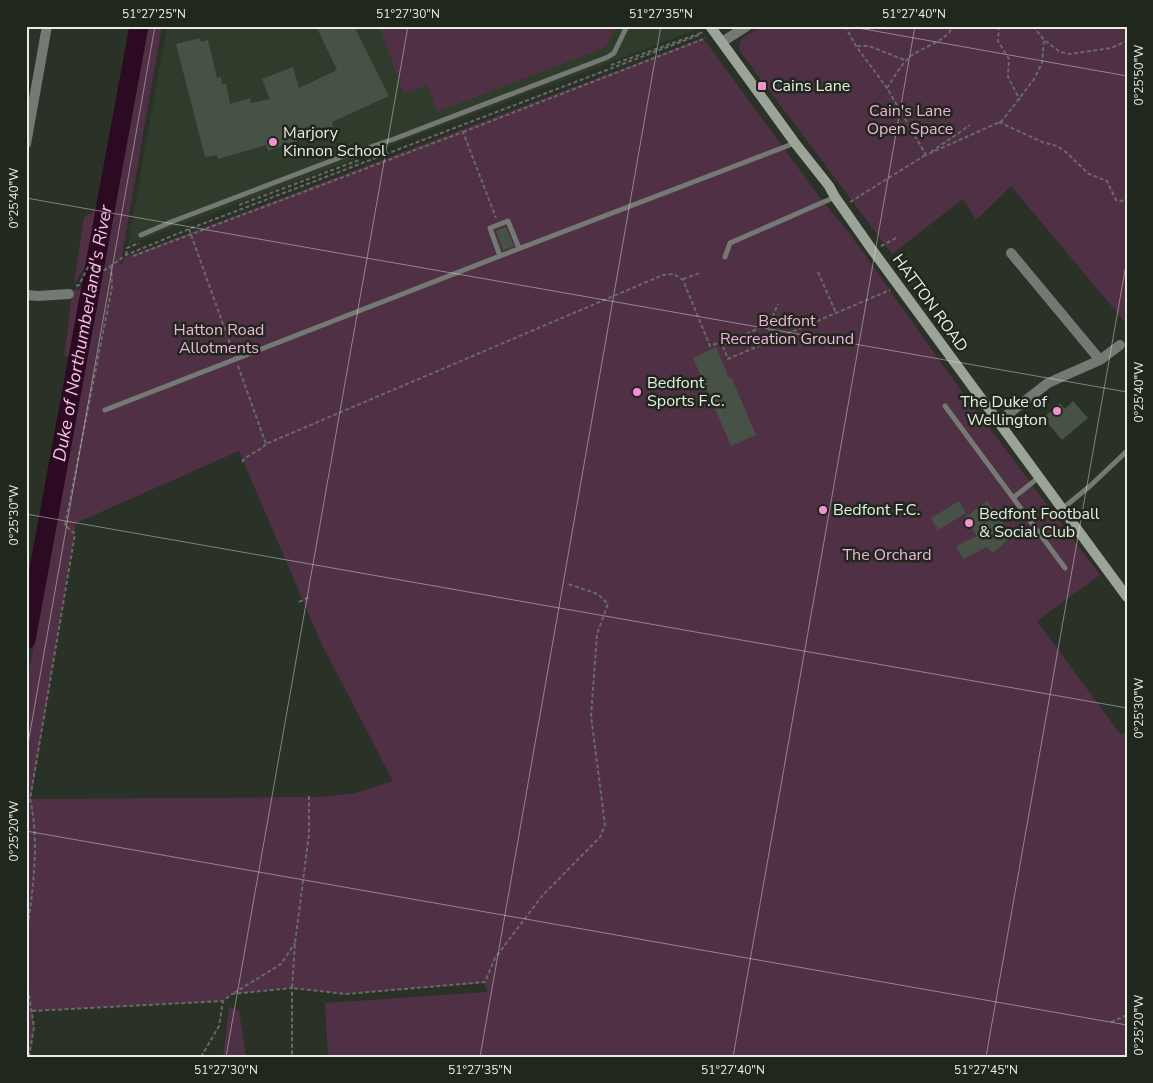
<svg xmlns="http://www.w3.org/2000/svg" width="1153" height="1083" font-family="'Nunito Sans',sans-serif">
<style>
.built{fill:#303c2b}
.green{fill:#503045;fill-rule:evenodd}
.lines{fill:none;stroke-linecap:round;stroke-linejoin:round}
.river{stroke:#2b0a22;stroke-width:19}
.building{fill:#485145}
.path{stroke:#666c63;stroke-width:2;stroke-dasharray:4 2.5;stroke-linecap:butt}
.lane{stroke:#757973;stroke-width:5}
.street{stroke:#757973;stroke-width:10}
.secondary{stroke:#9ca399;stroke-width:10}
.ticks{fill:none;stroke:#e7ece5;stroke-width:1;stroke-opacity:0.45}
.poi-dot{fill:#f491d4;stroke:#20281d;stroke-width:2}
.labels{text-anchor:middle;dominant-baseline:central;stroke-width:5;stroke-linejoin:round;paint-order:stroke}
.poi-label{font-size:16px;fill:#e7ece5;stroke:#20281d;text-anchor:start}
.park-label{font-size:16px;fill:#f3b0dc;stroke:#20281d}
.street-label{font-size:16px;fill:#e7ece5;stroke:#20281d}
.water-label{font-size:18px;font-style:italic;fill:#f9c3e5;stroke:#20281d}
.neatline{fill:none;stroke:#e7ece5;stroke-width:2}
.ticks-label{font-size:12px;text-anchor:middle;fill:#e7ece5}
</style>
<rect width="100%" height="100%" fill="#2a3126"/>
<path class="built" d="M167,26H692L695,30L128,245Z"/>
<path class="green" d="M147,26H162L120,266L126,257L703,38L821,199L850,234L952,378L1100,575L1037,621L1121,735L1127,731V1057H328L325,1003L487,992L484,983L346,994L292,988L232,994L223,1001L32,1011L34,1027L29,1057H26V688ZM239,451L323,647L393,781L356,793L320,797L31,799L76,523Z
M379,26H617L606,47L437,112L427,85L404,94Z
M762,26H1127V318L1124,321L1011,186L976,220L963,199L892,254L739,50L741,39Z
M99,209L88,265H86L74,284L84,217Z
M88,269H89L73,358L64,355C68,333 69,312 73,290L80,289Z
M229,1007L239,1011L246,1057H223Z"/>
<g class="lines">
<path class="river" id="s1" d="M26,640L139,26"/>
</g>
<path class="building" d="M316,26H354L389,96L332,122L333,127L268,151L266,145L218,159L217,155L205,157L176,44L200,38L201,42L208,40L217,78L221,77L222,84H226L230,104L250,98L251,103L270,99L262,79L293,67L299,88L337,70Z
M506,227L514,246L503,250L496,231Z
M716,347L729,378L731,377L756,435L731,446L693,358Z
M1073,401L1088,418L1062,440L1043,418L1060,403L1065,409Z
M959,501L966,513L938,530L931,518Z
M987,501L1013,536L993,553L987,547L963,559L956,546L977,536L964,518Z"/>
<g class="lines">
<path class="path" d="M845,26L856,46L887,88L926,155L1002,121L1034,79L1042,63L1044,40
M999,26L998,41L1009,59L1008,77L1020,100
M1033,26L1044,40L1060,52L1070,54L1111,48L1127,41
M857,46H869L907,61
M611,65L701,33
M887,88C894,78 901,64 911,56C924,46 946,42 953,26
M999,122L1042,142L1057,146L1066,152L1089,174L1107,181L1116,200L1122,201L1127,196
M463,132L706,38
M931,152L970,125
M850,202L927,154
M239,205L359,160
M189,229L233,352
M881,246L896,238
M126,255L127,248L139,243
M133,256L463,132L496,218
M818,272L836,313
M683,279L700,273
M76,286L79,285L88,267L105,270L126,255L189,229L699,35L702,32
M767,324L773,341
M723,345L770,323L778,304
M238,366L266,444L663,275L674,274L683,280L710,346L721,342L728,359L890,290
M242,462C247,454 259,452 266,444
M299,602L309,597
M309,796V834L295,943L292,988L346,994L485,982L495,958L542,896L600,837L605,825L591,716L597,634L608,604L598,594L568,584
M26,945C31,897 41,847 30,799L75,534L65,525L112,287L111,267
M26,976L34,1027L29,1057
M234,993L281,964L295,943
M32,1011L223,1001
M1111,1022L1127,1015
M201,1057L219,1026L223,1001L232,994L292,988V1057"/>
<path class="lane" d="M141,235L171,222L344,156L394,139L608,57L614,53L627,26
M500,256L490,228L508,221L519,248
M725,257L730,243L835,197
M945,406L1065,568
M105,410L500,256L795,143
M1013,498L1038,478
M1062,509L1090,486L1127,451"/>
<path class="street" d="M722,42L747,26
M26,144L47,26
M1011,253L1100,360
M26,295L38,296L69,294
M998,422L1048,383L1100,360L1120,345"/>
<path class="secondary" d="M710,26L795,143L829,186L835,197L873,251L1127,597"/>
</g>
<path class="ticks" d="M847,26L1127,76M26,198L1127,392M26,514L1127,708M26,755L155,26M26,831L1127,1025M226,1057L408,26M480,1057L661,26M733,1057L915,26M986,1057L1127,259"/>
<g class="poi-dot">
<rect x="757" y="81" width="10" height="10" rx="2.5"/>
<circle cx="273" cy="142" r="5"/>
<circle cx="637" cy="392" r="5"/>
<circle cx="1057" cy="411" r="5"/>
<circle cx="823" cy="510" r="5"/>
<circle cx="969" cy="523" r="5"/>
</g>
<g class="labels">
<g class="poi-label">
<text x="772" y="86">Cains Lane</text>
<text x="283" y="133">Marjory<tspan x="283" dy="18">Kinnon School</tspan></text>
<text x="647" y="383">Bedfont<tspan x="647" dy="18">Sports F.C.</tspan></text>
<text x="1047" y="402" text-anchor="end">The Duke of<tspan x="1047" dy="18">Wellington</tspan></text>
<text x="833" y="510">Bedfont F.C.</text>
<text x="979" y="514">Bedfont Football<tspan x="979" dy="18">&amp; Social Club</tspan></text>
</g>
<g class="park-label">
<text x="910" y="111">Cain's Lane<tspan x="910" dy="18">Open Space</tspan></text>
<text x="787" y="321">Bedfont<tspan x="787" dy="18">Recreation Ground</tspan></text>
<text x="219" y="330">Hatton Road<tspan x="219" dy="18">Allotments</tspan></text>
<text x="887" y="555">The Orchard</text>
</g>
<g class="street-label">
<text transform="translate(930 303) rotate(54)">HATTON ROAD</text>
</g>
<g class="water-label">
<text stroke="none"><textPath href="#s1" startOffset="312">Duke of Northumberland's River</textPath></text>
</g>
</g>
<rect width="1153" height="1083" fill="none" stroke="#20281d" stroke-width="55"/>
<rect x="28" y="28" width="1098" height="1028" class="neatline"/>
<g class="ticks-label">
<text x="154" y="18">51°27'25"N</text>
<text x="408" y="18">51°27'30"N</text>
<text x="661" y="18">51°27'35"N</text>
<text x="914" y="18">51°27'40"N</text>
<text transform="translate(1139 75) rotate(-90)" y="4">0°25'50"W</text>
<text transform="translate(14 198) rotate(-90)" y="4">0°25'40"W</text>
<text transform="translate(1139 392) rotate(-90)" y="4">0°25'40"W</text>
<text transform="translate(14 515) rotate(-90)" y="4">0°25'30"W</text>
<text transform="translate(1139 708) rotate(-90)" y="4">0°25'30"W</text>
<text transform="translate(14 831) rotate(-90)" y="4">0°25'20"W</text>
<text transform="translate(1139 1025) rotate(-90)" y="4">0°25'20"W</text>
<text x="226" y="1074">51°27'30"N</text>
<text x="480" y="1074">51°27'35"N</text>
<text x="733" y="1074">51°27'40"N</text>
<text x="986" y="1074">51°27'45"N</text>
</g>
</svg>
